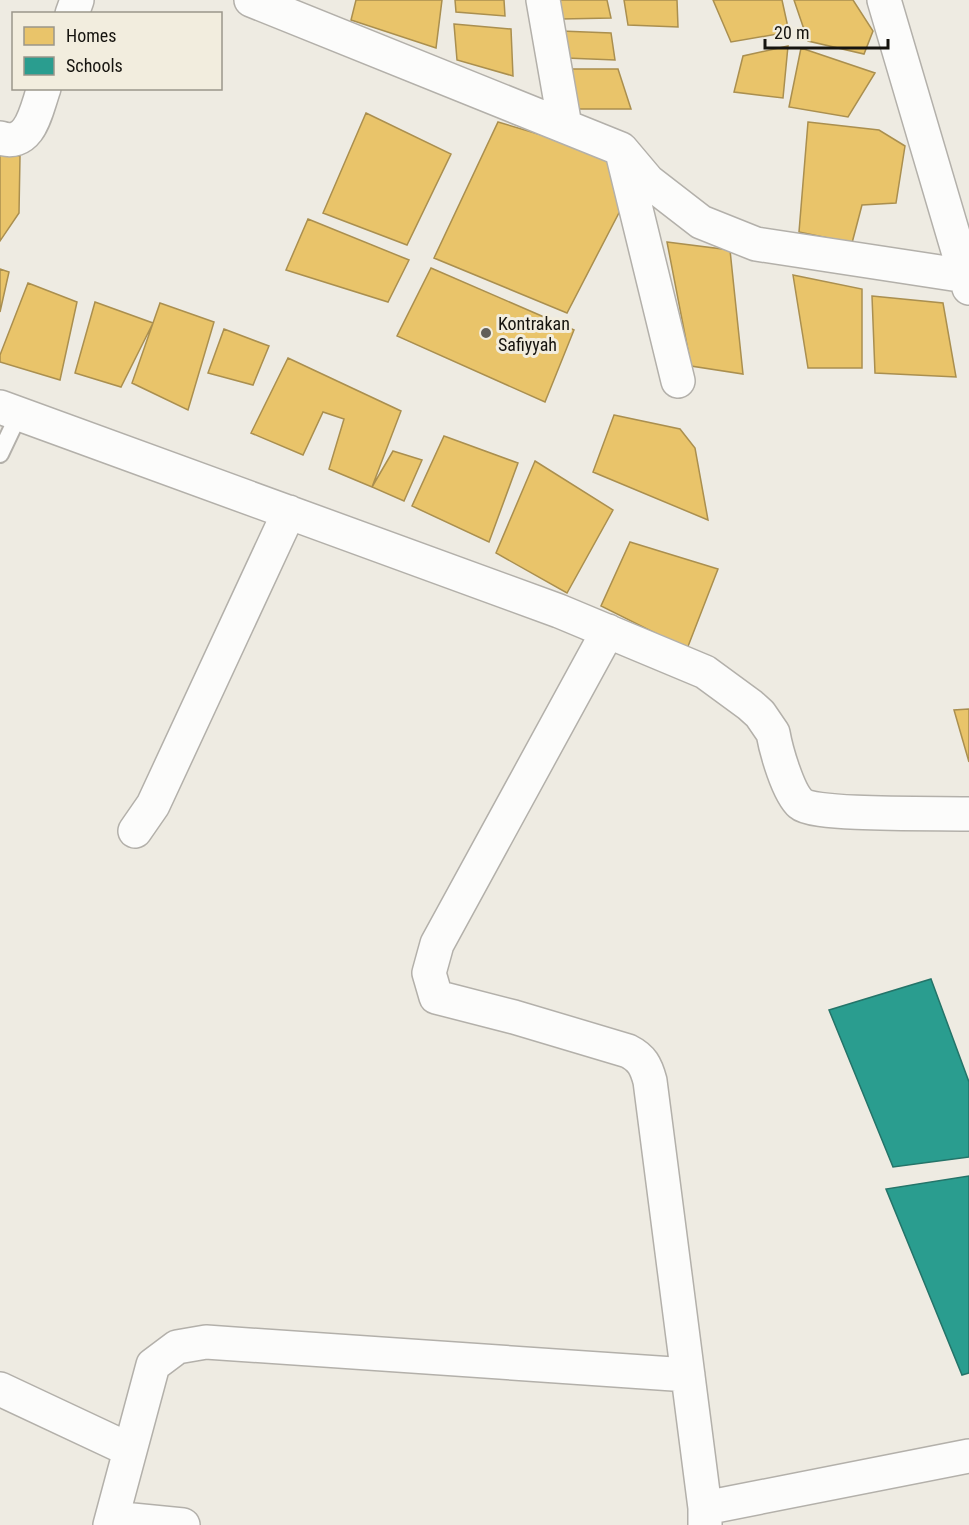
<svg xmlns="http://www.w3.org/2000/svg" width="969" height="1525" font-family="'Roboto Condensed',sans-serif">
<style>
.homes{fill:#e9c46a;stroke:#aa8f4f;stroke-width:1.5}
.schools{fill:#2a9d8f;stroke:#247469;stroke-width:1.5}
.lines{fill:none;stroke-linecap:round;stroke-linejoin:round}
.lane-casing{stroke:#b3b0aa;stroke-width:20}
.street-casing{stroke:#b3b0aa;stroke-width:36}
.lane{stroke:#fcfcfb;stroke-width:16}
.street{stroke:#fcfcfb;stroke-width:33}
.poi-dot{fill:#625f59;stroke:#f2edde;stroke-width:2}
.labels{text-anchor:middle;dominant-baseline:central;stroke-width:6;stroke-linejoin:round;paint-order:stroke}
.poi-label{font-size:18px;fill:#16140f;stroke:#f2edde;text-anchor:start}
</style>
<rect width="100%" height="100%" fill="#eeebe2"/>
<path class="homes" d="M356,0H442L436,48L351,20Z
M455,0H504L505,16L456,12Z
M556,0H607L611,18L561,19Z
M624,0H677L678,27L628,25Z
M713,0H782L789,32L731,42Z
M794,0H853L873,31L864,54L808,41Z
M454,24L511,29L513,76L457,60Z
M561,31L611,33L615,60L566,58Z
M788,46L783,98L734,92L743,56Z
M801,48L875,73L848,117L789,107Z
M572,69H618L631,109H578Z
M366,113L451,154L407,245L323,213Z
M498,122L605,154L622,207L567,313L434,258Z
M808,122L879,130L905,146L896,203L862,205L852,243L799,232Z
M0,151L20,156L19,213L0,241Z
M308,219L409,260L388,302L286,270Z
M667,242L730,250L743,374L691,366Z
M431,268L574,330L545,402L397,336Z
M0,269L9,272L0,312Z
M793,275L862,289V368H808Z
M28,283L77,302L60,380L0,362V355Z
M872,296L943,303L956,377L875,373Z
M95,302L153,323L121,387L75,373Z
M160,303L214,322L188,410L132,383Z
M224,329L269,346L253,385L208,373Z
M288,358L401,411L372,487L329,469L344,419L323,412L303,455L251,433Z
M614,415L680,429L695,448L708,520L593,472Z
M444,436L518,463L489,542L412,506Z
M393,451L422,460L404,501L372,487Z
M535,461L613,510L567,593L496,553Z
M630,542L718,569L687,649L601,606Z
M969,709V762L954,710Z"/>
<path class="schools" d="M931,979L969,1082V1157L893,1167L829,1010Z
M969,1176V1373L962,1375L886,1189Z"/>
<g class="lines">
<defs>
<path id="lane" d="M0,454L19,414"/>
<path id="street" d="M251,0L621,149L648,181L701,222L756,244L966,276
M543,0L565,126
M884,0L969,288
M72,14L77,0
M0,138C31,148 36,110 44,88
M623,156L678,381
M0,407L559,611L705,672L750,705L760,714L773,733C776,750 788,793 801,804C814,816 943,813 969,814
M608,631L437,944L429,973L436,997L514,1017L628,1051C642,1058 646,1066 650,1081L705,1508V1525
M135,831L153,805L289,512
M0,1389L130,1450
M705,1508L969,1456
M112,1518L183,1525
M110,1525L153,1365L177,1347L206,1342L688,1375"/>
</defs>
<use href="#lane" class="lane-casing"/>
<use href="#street" class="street-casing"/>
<use href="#lane" class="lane"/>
<use href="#street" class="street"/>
</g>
<circle class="poi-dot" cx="486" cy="333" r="6"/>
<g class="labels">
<g class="poi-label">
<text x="498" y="323">Kontrakan<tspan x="498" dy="21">Safiyyah</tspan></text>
</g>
</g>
<rect x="12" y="12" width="210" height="78" fill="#f2edde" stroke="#9a968b" stroke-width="1.5"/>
<rect x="24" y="27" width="30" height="18" fill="#e9c46a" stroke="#9a968b" stroke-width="1.5"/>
<text x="66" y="42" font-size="18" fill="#16140f">Homes</text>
<rect x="24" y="57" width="30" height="18" fill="#2a9d8f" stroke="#9a968b" stroke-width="1.5"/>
<text x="66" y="72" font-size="18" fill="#16140f">Schools</text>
<path d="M765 39v9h123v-9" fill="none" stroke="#16140f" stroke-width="3"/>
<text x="774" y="39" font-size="18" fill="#16140f" stroke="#f2edde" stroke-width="4.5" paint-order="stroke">20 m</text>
</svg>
